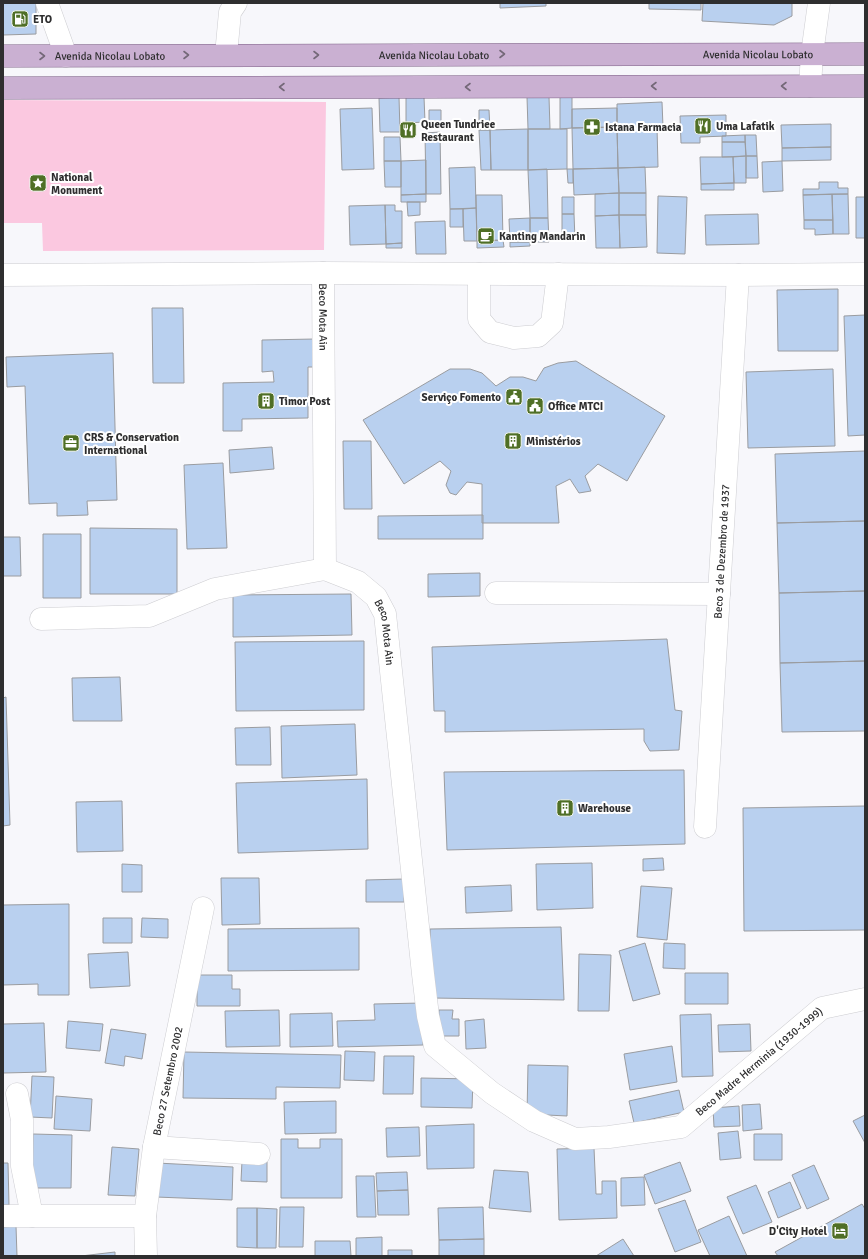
<svg xmlns="http://www.w3.org/2000/svg" width="868" height="1259" font-family="Signika,sans-serif">
<style>
.green{fill:#fbc8e0}
.building{fill:#b9d0ef;stroke:#9a9ca0}
.lines{fill:none;stroke-linecap:round;stroke-linejoin:round}
.minor-casing{stroke:#cdcdd1;stroke-width:23}
.major-casing{stroke:#7c6085;stroke-width:23}
.minor{stroke:#fff;stroke-width:22}
.major{stroke:#cab0d2;stroke-width:22}
.oneway{stroke:#746878}
.labels{text-anchor:middle;dominant-baseline:central;stroke-width:4;stroke-linejoin:round;paint-order:stroke}
.poi-label{font-size:11px;font-weight:bold;fill:#2e2e2f;stroke:#fff;text-anchor:start}
.street-label{font-size:11px;fill:#2e2e2f;stroke:#fff}
</style>
<rect width="100%" height="100%" fill="#f7f7fb"/>
<path class="green" d="M3,100L326,102L324,250L43,251L42,223H3Z"/>
<path class="building" d="M3,3H36V34L3,35Z
M500,3H546V6L500,8Z
M649,3H701V10L649,9Z
M703,3H792V16L774,25L702,21Z
M399,97L400,132H380L379,98Z
M406,97H424L425,122L406,123Z
M527,97H549L550,129H528Z
M560,97H572V128L560,129Z
M662,102L663,127H617V104Z
M372,108L374,169L342,170L340,109Z
M617,108V127L572,128V109Z
M429,110H441V125H429Z
M479,110H489L490,130H479Z
M726,115V136L700,137V143H681L680,116Z
M831,124V147L782,148L781,125Z
M617,127L618,168L573,169L572,128Z
M617,127H657L658,167L618,168Z
M528,129V170H491L490,130Z
M528,129H567V169L528,170Z
M479,130H490L491,170H481Z
M440,132L441,194H426L425,133Z
M745,135V142H722V136Z
M745,135H756L757,156H746Z
M384,137H400L401,161H384Z
M722,142H745L746,156L722,157Z
M831,147V160L782,161V148Z
M746,156H757L758,178H746Z
M746,156V183H734L733,157Z
M700,157H733L734,183L701,184Z
M426,160V194L401,195V161Z
M384,161H401V187H385Z
M782,161L783,191L763,192L762,162Z
M475,167L476,208L450,209L449,168Z
M645,167L646,193H619L618,168Z
M618,168L619,193L574,195L573,169Z
M547,169L548,218H530L528,170Z
M567,169H573V183H568Z
M819,182H838V188H848V194L803,195V189H819Z
M734,183V190H701V184Z
M619,193H646V215H619Z
M619,193V215L595,216V194Z
M426,194V202H401V195Z
M832,194L833,220H804L803,195Z
M832,194H848L849,234H833Z
M476,195H502L503,240L477,241Z
M658,196L687,197L685,254L657,253Z
M562,197H574V214H562Z
M856,197H865V238H856Z
M407,202H420V215L408,216Z
M385,205L386,244L350,245L349,206Z
M385,205H395V211H402V243L386,244Z
M476,208L477,241H464L463,209Z
M450,209H463V227H450Z
M562,214H574L575,240H562Z
M758,214L759,244L706,245L705,215Z
M619,215H646L647,247L620,248Z
M619,215L620,248H596L595,216Z
M530,218V242H510L509,219Z
M530,218H548L549,242H530Z
M804,220H833V234L815,235V229H804Z
M445,221L446,254H416L415,222Z
M503,240L504,247L477,248V241Z
M510,242H530V246L510,247Z
M402,243V248H386V244Z
M838,289V351H778L777,290Z
M152,308H183L184,383H153Z
M865,315V435L848,436L844,316Z
M315,339L316,367H308V418L242,419V431H223V383L274,382L273,371L262,372V340Z
M113,353L117,500L87,501L88,515L57,516V503L29,504L25,386L7,387L6,357Z
M576,361L665,416L627,481L598,464L585,476L591,491L579,493L570,479L556,486L559,523H482V484L467,482L456,495L450,493L446,485L451,471L440,461L404,484L363,420L450,369H470L482,373L496,386L510,377H523L536,381L544,368L558,363Z
M833,369L835,446L748,448L746,372Z
M343,441H371L372,509H344Z
M272,447L274,469L230,473L229,450Z
M865,451V521L777,523L775,454Z
M223,463L227,548L187,549L184,465Z
M483,515V539H378V516Z
M865,521V591L779,593L777,523Z
M90,528L177,529V594H90Z
M43,534H81V598H43Z
M3,537H20L21,576H3Z
M480,573V596L428,597V574Z
M865,591V661L780,663L779,593Z
M351,594L352,635L233,637V595Z
M667,639L675,710L682,711L679,750L650,751L644,741V729L445,732V711H434L432,647Z
M364,641V710L236,711L235,642Z
M865,661V731L782,732L780,663Z
M120,677L122,721H73L72,678Z
M6,697L10,825L3,826V698Z
M355,724L357,775L282,778L281,726Z
M270,727L271,765H236L235,728Z
M684,770L685,844L447,850L444,772Z
M367,779L368,849L238,853L236,783Z
M122,801L123,851L77,852L76,802Z
M865,806V930L744,931L743,808Z
M663,858L664,870L643,871V859Z
M592,863L593,908L537,910L536,864Z
M122,864L142,865V892H122Z
M221,878H259L260,924L222,925Z
M404,879V902H366V880Z
M511,885L512,911L466,913L465,887Z
M641,886L672,888L667,940L637,937Z
M69,904V995H38V984L3,985V905Z
M103,918H132V943H103Z
M142,918L168,919V938L141,937Z
M561,927L564,1000L432,998L430,929Z
M359,928V970L228,971V929Z
M645,943L660,994L633,1001L619,951Z
M664,943L685,944V969L663,968Z
M128,952L130,986L90,988L88,954Z
M579,954L611,955L609,1011H578Z
M685,973H728V1004H685Z
M197,975H232V989H240V1006H197Z
M422,1003L423,1045L338,1047L337,1021L375,1020L374,1004Z
M279,1010L280,1046L226,1047L225,1011Z
M439,1010H453L452,1019H459V1036H438Z
M332,1013L333,1046L290,1047V1014Z
M711,1014L713,1076L682,1077L680,1015Z
M484,1019L486,1048L466,1049L465,1021Z
M68,1021L103,1024L100,1051L66,1048Z
M44,1023L46,1072L3,1073V1024Z
M750,1024L751,1051L719,1052L718,1025Z
M111,1029L146,1034L142,1059L125,1056L124,1066L105,1063Z
M672,1046L677,1082L630,1090L624,1054Z
M345,1051L375,1052L374,1081L344,1080Z
M184,1052L341,1055L340,1088L276,1087V1099L183,1098Z
M384,1056H414L413,1094H383Z
M528,1065L568,1066L567,1116L527,1114Z
M32,1076L54,1077L52,1118L30,1117Z
M421,1078L473,1079L472,1108L421,1107Z
M679,1090L684,1112L634,1123L629,1101Z
M56,1096L92,1099L90,1131L54,1129Z
M336,1101V1133L285,1134L284,1102Z
M760,1104L762,1129L743,1131L742,1105Z
M739,1106L740,1126L714,1127L713,1108Z
M865,1115V1143L853,1121Z
M474,1124V1168L427,1169L426,1126Z
M419,1127L420,1156L387,1157L386,1128Z
M738,1131L741,1158L720,1160L718,1133Z
M33,1134L72,1135L71,1188H32Z
M754,1134H782V1160H754Z
M281,1139H298V1148H320V1139H342V1198H281Z
M112,1147L139,1149L135,1196L108,1195Z
M594,1148L596,1194H602V1181H616L617,1218L559,1220L557,1149Z
M242,1161L267,1162V1182L241,1181Z
M680,1162L691,1191L655,1204L644,1175Z
M3,1163H8L9,1205H3Z
M157,1163L233,1167L232,1200L156,1197Z
M814,1165L829,1199L807,1209L792,1175Z
M494,1170L528,1172L531,1212L489,1208Z
M407,1172L408,1190L377,1191L376,1173Z
M356,1176H374L376,1217H357Z
M644,1177L645,1205L621,1206V1178Z
M790,1182L801,1208L778,1218L768,1192Z
M756,1185L772,1222L743,1234L727,1197Z
M408,1190L409,1215H378L377,1191Z
M685,1200L701,1242L675,1252L658,1209Z
M862,1204L865,1209V1256H778L775,1252Z
M280,1207H304L303,1247H279Z
M483,1207L484,1239L439,1240L438,1208Z
M237,1208H257V1248L237,1247Z
M257,1208L277,1209L276,1248H257Z
M729,1216L747,1256H710L698,1230Z
M16,1226L17,1256H3V1227Z
M382,1237V1256H356V1238Z
M484,1239V1256H439V1240Z
M623,1239L634,1256H596Z
M315,1241H350L351,1256H315Z
M388,1250H412V1256H388Z
M115,1252V1256H81Z"/>
<g class="lines">
<defs>
<g id="minor">
<path d="M47,3L66,56"/>
<path d="M226,55L230,12L236,3"/>
<path d="M810,86L812,54L819,3"/>
<path id="s1" d="M323,273L325,569L358,582L376,597L385,614L423,974L428,1016L435,1046L492,1093L534,1121L575,1139L609,1137L681,1127L822,1008L865,999"/>
<path d="M479,274V319L490,332L514,338L538,336L552,323L558,274"/>
<path d="M3,275L323,273L738,275L865,274"/>
<path d="M496,593L719,594"/>
<path d="M41,619L149,616L215,589L325,569"/>
<path id="s2" d="M705,827L738,275"/>
<path d="M17,1094L22,1120V1166L32,1216"/>
<path d="M154,1147L259,1154"/>
<path d="M3,1216H145"/>
<path id="s3" d="M146,1256L145,1216L154,1147L203,908"/>
</g>
<g id="major">
<path id="s4" d="M3,56L865,54"/>
<path d="M3,88L865,86"/>
</g>
</defs>
<use href="#minor" class="minor-casing"/>
<use href="#major" class="major-casing"/>
<use href="#minor" class="minor"/>
<use href="#major" class="major"/>
</g>
<defs><path id="oneway-chevron" d="M-2-3.5L2.5 0L-2 3.5" fill="none" stroke-width="1.6" stroke-linecap="round" stroke-linejoin="round"/></defs>
<g class="oneway">
<use href="#oneway-chevron" transform="translate(502 54)"/>
<use href="#oneway-chevron" transform="translate(186 55)"/>
<use href="#oneway-chevron" transform="translate(316 55)"/>
<use href="#oneway-chevron" transform="translate(42 56)"/>
<use href="#oneway-chevron" transform="translate(654 86) rotate(180)"/>
<use href="#oneway-chevron" transform="translate(784 86) rotate(180)"/>
<use href="#oneway-chevron" transform="translate(282 87) rotate(180)"/>
<use href="#oneway-chevron" transform="translate(468 87) rotate(180)"/>
</g>
<defs>
<symbol id="fuel-square" viewBox="-11 -11 22 22"><rect x="-9" y="-9" width="18" height="18" rx="4" fill="#4f6f26" stroke="#fff"/><path d="M-5.5-6h7V0h2V4h1.3V-2.5L3-4.5l.8-.8L6-3V5H2.5V1h-1V6h-7ZM-4.2-4.7v3.2H.2V-4.7Z" fill="#fff"/></symbol>
<symbol id="restaurant-square" viewBox="-11 -11 22 22"><rect x="-9" y="-9" width="18" height="18" rx="4" fill="#4f6f26" stroke="#fff"/><path d="M-5-6h1v4h1v-4h1v4h1v-4h1v5L-1.5 .5V6h-2V.5L-5-1ZM5-6V6H3V1.5H1.5Q1.5-4 5-6Z" fill="#fff"/></symbol>
<symbol id="pharmacy-square" viewBox="-11 -11 22 22"><rect x="-9" y="-9" width="18" height="18" rx="4" fill="#4f6f26" stroke="#fff"/><path d="M-2-6h4v4h4v4h-4v4h-4v-4h-4v-4h4Z" fill="#fff"/></symbol>
<symbol id="sight-square" viewBox="-11 -11 22 22"><rect x="-9" y="-9" width="18" height="18" rx="4" fill="#4f6f26" stroke="#fff"/><path d="M0-6L1.8-2.2L6-1.7L2.9 1.2L3.7 5.4L0 3.3L-3.7 5.4L-2.9 1.2L-6-1.7L-1.8-2.2Z" fill="#fff"/></symbol>
<symbol id="cafe-square" viewBox="-11 -11 22 22"><rect x="-9" y="-9" width="18" height="18" rx="4" fill="#4f6f26" stroke="#fff"/><path d="M-5.5-4.5H6V0H3Q3 3.5 0 3.5H-2.5Q-5.5 3.5-5.5 0ZM3-3.2v2h1.7v-2ZM-6 4.5H4V6H-6Z" fill="#fff"/></symbol>
<symbol id="civic-square" viewBox="-11 -11 22 22"><rect x="-9" y="-9" width="18" height="18" rx="4" fill="#4f6f26" stroke="#fff"/><path d="M-.6-6.5H3V-4.5H.6V-3L4-1V1h2V6H-6V1h2V-1L-.6-3ZM-1.2 2.5V6h2.4V2.5Z" fill="#fff"/></symbol>
<symbol id="building-square" viewBox="-11 -11 22 22"><rect x="-9" y="-9" width="18" height="18" rx="4" fill="#4f6f26" stroke="#fff"/><path d="M-4-6H4V6H1V3H-1V6H-4ZM-2.5-4.3h1.7v1.8h-1.7ZM.8-4.3h1.7v1.8H.8ZM-2.5-1h1.7V.8h-1.7ZM.8-1h1.7V.8H.8Z" fill="#fff"/></symbol>
<symbol id="office-square" viewBox="-11 -11 22 22"><rect x="-9" y="-9" width="18" height="18" rx="4" fill="#4f6f26" stroke="#fff"/><path d="M-6-3h4V-5.5h4V-3h4V5H-6ZM-1-4.5V-3h2v-1.5ZM-6 0V1H6V0Z" fill="#fff"/></symbol>
<symbol id="hotel-square" viewBox="-11 -11 22 22"><rect x="-9" y="-9" width="18" height="18" rx="4" fill="#4f6f26" stroke="#fff"/><path d="M-6-4.5h1.5V1H6V5H4.5V3h-9V5H-6ZM-4 0a1.8 1.8 0 1 1 3.6 0ZM.5 0V-2.5h3Q6-2.5 6 0Z" fill="#fff"/></symbol>
</defs>
<g fill-rule="evenodd">
<use href="#fuel-square" x="10" y="9" width="20" height="20"/>
<use href="#restaurant-square" x="693" y="116" width="20" height="20"/>
<use href="#pharmacy-square" x="582" y="117" width="20" height="20"/>
<use href="#restaurant-square" x="398" y="120" width="20" height="20"/>
<use href="#sight-square" x="28" y="173" width="20" height="20"/>
<use href="#cafe-square" x="476" y="226" width="20" height="20"/>
<use href="#civic-square" x="504" y="387" width="20" height="20"/>
<use href="#building-square" x="256" y="391" width="20" height="20"/>
<use href="#civic-square" x="525" y="396" width="20" height="20"/>
<use href="#building-square" x="503" y="431" width="20" height="20"/>
<use href="#office-square" x="61" y="433" width="20" height="20"/>
<use href="#building-square" x="555" y="798" width="20" height="20"/>
<use href="#hotel-square" x="830" y="1221" width="20" height="20"/>
</g>
<g class="labels">
<g class="poi-label">
<text x="33" y="19">ETO</text>
<text x="421" y="124">Queen Tundriee<tspan x="421" dy="13">Restaurant</tspan></text>
<text x="716" y="126">Uma Lafatik</text>
<text x="605" y="127">Istana Farmacia</text>
<text x="51" y="177">National<tspan x="51" dy="13">Monument</tspan></text>
<text x="499" y="236">Kanting Mandarin</text>
<text x="501" y="397" text-anchor="end">Serviço Fomento</text>
<text x="279" y="401">Timor Post</text>
<text x="548" y="406">Office MTCI</text>
<text x="84" y="437">CRS &amp; Conservation<tspan x="84" dy="13">International</tspan></text>
<text x="526" y="441">Ministérios</text>
<text x="578" y="808">Warehouse</text>
<text x="827" y="1231" text-anchor="end">D'City Hotel</text>
</g>
<g class="street-label">
<text stroke="none"><textPath href="#s4" startOffset="755">Avenida Nicolau Lobato</textPath></text>
<text stroke="none"><textPath href="#s4" startOffset="431">Avenida Nicolau Lobato</textPath></text>
<text stroke="none"><textPath href="#s4" startOffset="107">Avenida Nicolau Lobato</textPath></text>
<text stroke="none"><textPath href="#s1" startOffset="44">Beco Mota Ain</textPath></text>
<text stroke="none"><textPath href="#s2" startOffset="276">Beco 3 de Dezembro de 1937</textPath></text>
<text stroke="none"><textPath href="#s1" startOffset="392">Beco Mota Ain</textPath></text>
<text stroke="none"><textPath href="#s1" startOffset="1187">Beco Madre Herminia (1930-1999)</textPath></text>
<text stroke="none"><textPath href="#s3" startOffset="177">Beco 27 Setembro 2002</textPath></text>
</g>
</g>
<rect width="868" height="1259" fill="none" stroke="#2e2e2f" stroke-width="8"/>
</svg>
